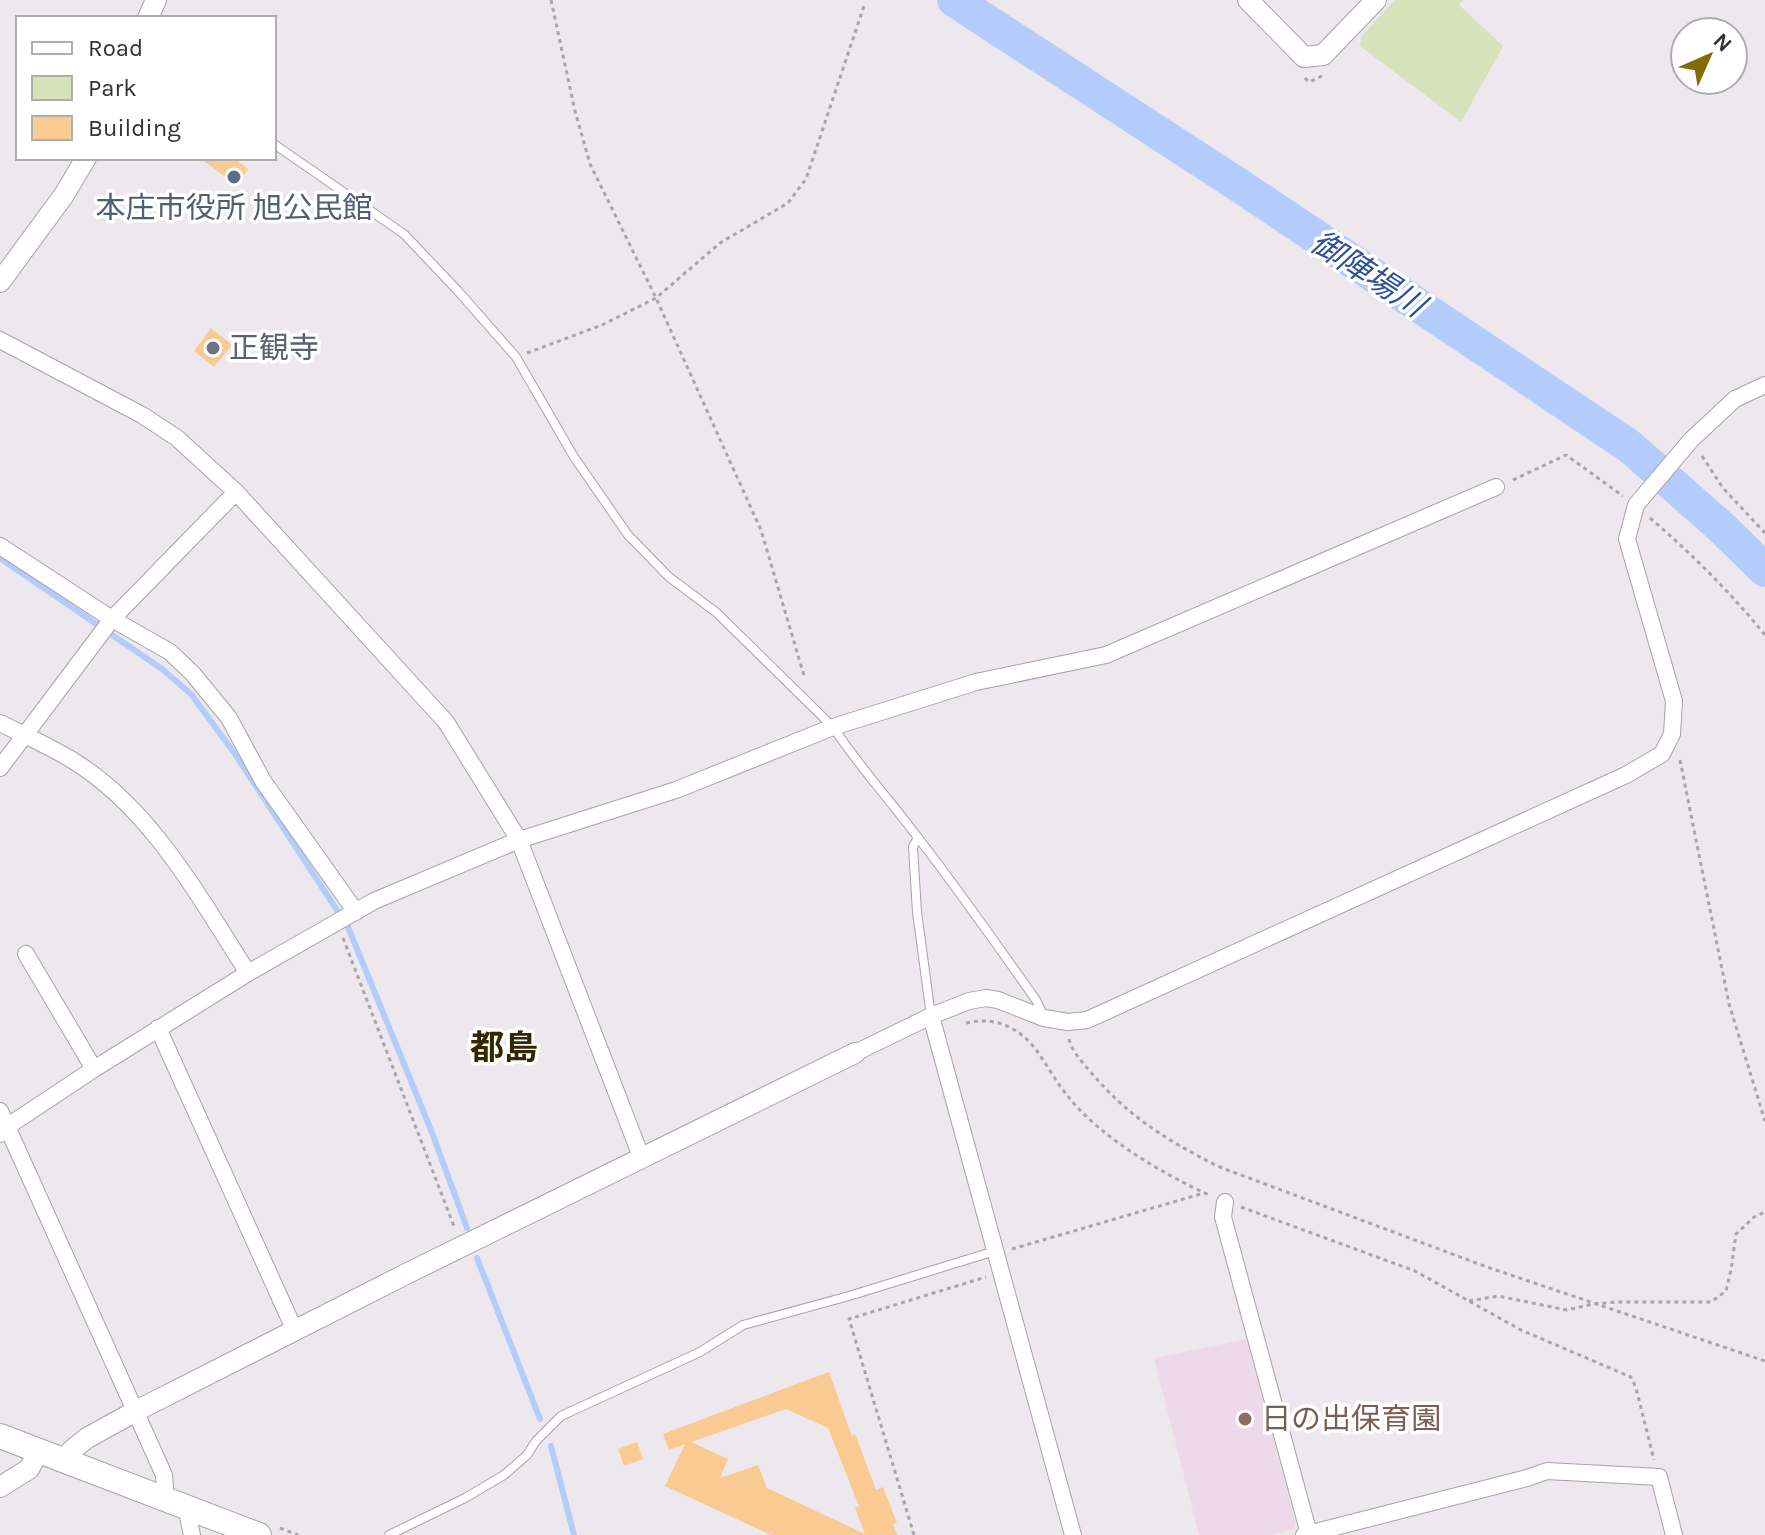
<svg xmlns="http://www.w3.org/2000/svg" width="1765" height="1535" font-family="Karla,'Noto Sans JP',sans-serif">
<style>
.education{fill:#edd9ea}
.green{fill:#d7e2ba}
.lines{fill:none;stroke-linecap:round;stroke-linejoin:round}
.stream{stroke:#b3ccfb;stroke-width:6}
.river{stroke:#b3ccfb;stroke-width:34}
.building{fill:#f9ca92;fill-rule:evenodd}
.service-casing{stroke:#a7a2a6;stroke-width:10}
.minor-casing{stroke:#a7a2a6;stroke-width:18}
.tertiary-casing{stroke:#a7a2a6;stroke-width:22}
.secondary-casing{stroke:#a7a2a6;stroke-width:26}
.path{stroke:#a9a5a9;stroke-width:3;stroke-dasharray:4 4;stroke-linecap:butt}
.service{stroke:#fff;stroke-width:8}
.minor{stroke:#fff;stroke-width:16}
.tertiary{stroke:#fff;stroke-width:20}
.secondary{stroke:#fff;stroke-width:24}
.service-dot{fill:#5c6f8a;stroke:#fff;stroke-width:3}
.worship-dot{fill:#6b7280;stroke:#fff;stroke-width:3}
.education-dot{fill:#8d6e63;stroke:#fff;stroke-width:3}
.labels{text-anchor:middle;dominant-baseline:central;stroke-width:7;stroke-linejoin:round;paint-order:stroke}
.service-label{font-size:30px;fill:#4e5e75;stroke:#fff}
.worship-label{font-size:30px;fill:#5b616d;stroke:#fff;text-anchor:start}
.education-label{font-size:30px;fill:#785e54;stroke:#fff;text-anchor:start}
.water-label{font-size:32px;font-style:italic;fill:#2f5296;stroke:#fff}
.quarter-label{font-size:34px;font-weight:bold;fill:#352800;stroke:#fff}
</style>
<rect width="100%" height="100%" fill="#ede8ed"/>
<path class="education" d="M1247,1339L1296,1524L1293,1529L1271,1535H1199L1154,1358Z"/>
<path class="green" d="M1395,0H1463L1459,5L1503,46L1461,122L1360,46L1361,37Z"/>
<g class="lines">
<path class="stream" d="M0,558L162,669L191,694L235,754L348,927L431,1130L467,1228
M477,1258L540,1419
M551,1446L574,1535"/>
<path class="river" d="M954,0L1234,182L1629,446L1721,527L1765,570"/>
</g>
<path class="building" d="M200,158H234L248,169L236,185Z
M211,328L232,345L214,367L194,351Z
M829,1372L852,1436L855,1434L876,1490L883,1487L897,1523L893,1524L897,1535H771L665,1486L685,1444L669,1450L663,1434ZM786,1409L828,1428L859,1506L855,1508L865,1534L767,1488L758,1465L720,1478L728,1459L691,1442Z
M637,1442L643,1459L624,1466L618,1449Z"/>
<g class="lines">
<defs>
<path id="service" d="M274,144L404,234L458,291L516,357L574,457L628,535L669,577L717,613L833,727C858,765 889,799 916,835C958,889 997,945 1036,1000L1044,1017
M918,837L913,847L917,912L931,1016
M389,1535L465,1498L504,1475L527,1455L536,1441L561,1416L700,1352L743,1325L849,1296L995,1251"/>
<path id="minor" d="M0,340L142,415L177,438L236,492L446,722L519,840L642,1159
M0,546L112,619L170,652L193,674L229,718L263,781L356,912
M0,723C24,735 49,746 72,760C151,808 199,897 248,973
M0,768L112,619L236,492
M26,954L94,1069
M931,1016L1073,1535
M158,1028L295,1331
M855,1053L931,1016L969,1001L986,998L998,1000L1044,1018L1068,1022L1087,1020L1626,775L1662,754L1672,734L1674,701L1627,539L1636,505L1691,440L1735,399L1765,385
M0,1111L164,1475L166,1500
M0,1134L8,1126L94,1069L248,973L374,901L519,840L676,790L833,727L976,682L1106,655L1496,487
M1225,1202L1223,1217L1309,1534
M186,1507L192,1535
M1304,1535L1527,1478L1547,1471L1659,1477L1674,1535"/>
<path id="tertiary" d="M1248,0L1304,57L1323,55L1376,0
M148,18L156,0
M0,282L64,195L86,158
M64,1460L72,1450L87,1438L136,1411L408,1273L855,1053
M0,1487L29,1469L39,1451"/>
<path id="secondary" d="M0,1436L259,1535"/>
</defs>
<use href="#service" class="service-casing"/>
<use href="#minor" class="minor-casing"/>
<use href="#tertiary" class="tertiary-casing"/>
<use href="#secondary" class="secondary-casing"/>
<path class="path" d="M551,0L575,111L590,164L656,298L761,530L805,679
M1305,78L1309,82L1322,76
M527,353L602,325L656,298L720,243L788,203L806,179L864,6
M1702,456L1723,488L1765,533
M1513,480L1566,455L1623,496
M1650,518C1692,554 1730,592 1765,635
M1680,760L1729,1004L1765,1121
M343,938L455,1229
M966,1023C987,1018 1006,1022 1023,1036C1039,1048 1053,1079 1067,1095C1099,1137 1163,1174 1211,1196
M1069,1039C1072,1051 1081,1061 1089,1070C1127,1116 1165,1139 1217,1166L1487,1267L1765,1361
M1241,1207L1415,1271L1521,1330L1631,1377L1636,1388L1654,1460
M1012,1249L1204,1193
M1469,1301L1498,1296L1567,1310L1593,1304L1618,1302H1711L1726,1291L1731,1270L1736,1234L1754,1217L1765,1212
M280,1528L298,1535
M914,1535L849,1319L986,1277"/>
<use href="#service" class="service"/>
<use href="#minor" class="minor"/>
<use href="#tertiary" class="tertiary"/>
<use href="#secondary" class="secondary"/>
</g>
<circle class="service-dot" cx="234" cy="177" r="8"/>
<circle class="worship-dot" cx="213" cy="348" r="8"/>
<circle class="education-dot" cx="1245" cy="1419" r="8"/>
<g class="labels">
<g class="service-label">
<text x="234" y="208">本庄市役所 旭公民館</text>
</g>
<g class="worship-label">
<text x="229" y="348">正観寺</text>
</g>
<g class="education-label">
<text x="1261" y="1419">日の出保育園</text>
</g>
<g class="water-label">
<text transform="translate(1368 274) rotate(33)">御陣場川</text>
</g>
<g class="quarter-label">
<text x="504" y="1048">都島</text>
</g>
</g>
<rect x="16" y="16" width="260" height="144" fill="#ffffff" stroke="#adadad" stroke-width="2"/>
<rect x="32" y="42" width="40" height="12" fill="#ffffff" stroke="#adadad" stroke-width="2"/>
<text x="88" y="56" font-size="24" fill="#333132">Road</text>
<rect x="32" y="76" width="40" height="24" fill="#d7e2ba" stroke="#adadad" stroke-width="2"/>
<text x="88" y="96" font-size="24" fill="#333132">Park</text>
<rect x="32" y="116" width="40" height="24" fill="#f9ca92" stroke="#adadad" stroke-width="2"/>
<text x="88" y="136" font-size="24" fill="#333132">Building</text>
<g transform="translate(1709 56) rotate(45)"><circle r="38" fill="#ffffff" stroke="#adadad" stroke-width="2"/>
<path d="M0-6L14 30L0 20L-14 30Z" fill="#846a04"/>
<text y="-12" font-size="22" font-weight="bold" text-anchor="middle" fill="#333132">N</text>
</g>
</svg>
